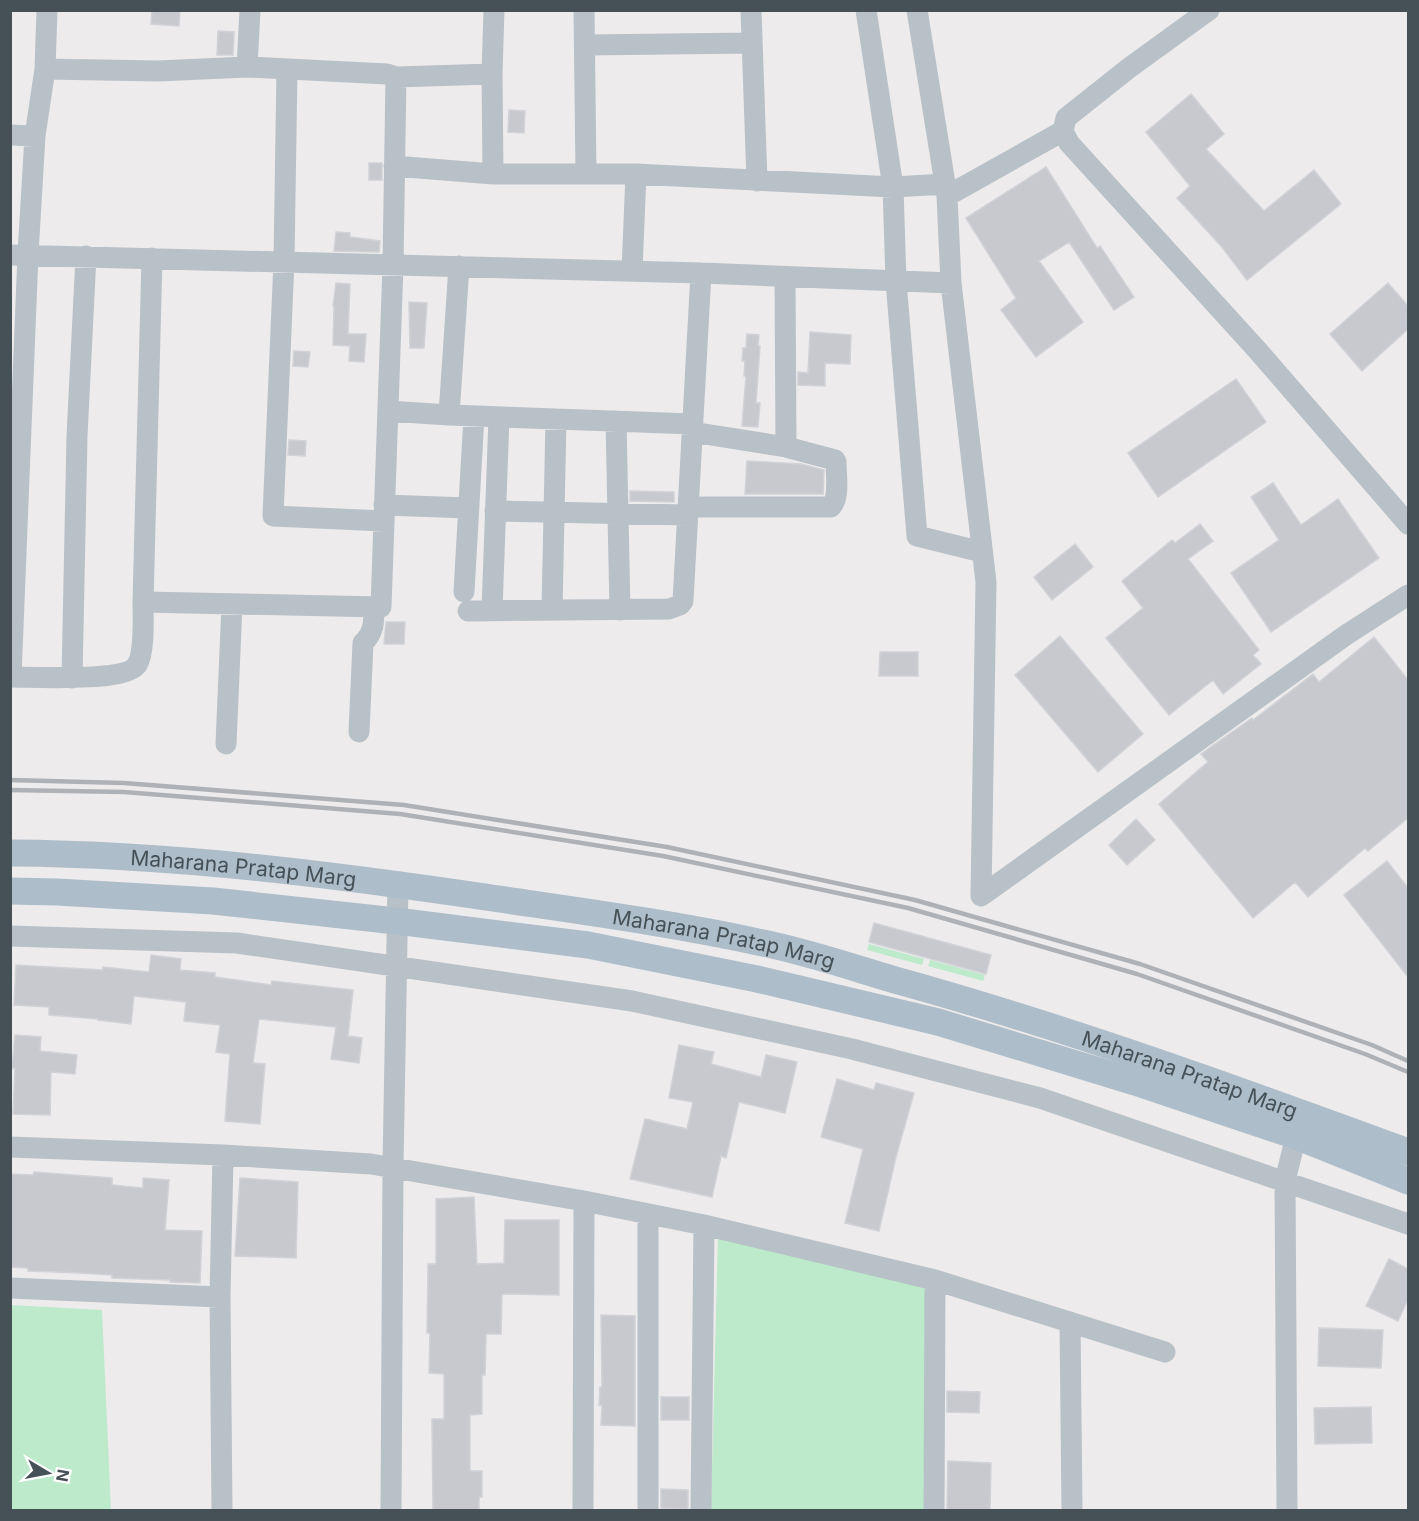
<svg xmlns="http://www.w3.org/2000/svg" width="1419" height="1521" font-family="Inter,sans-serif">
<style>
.green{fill:#bceaca}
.building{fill:#c7c9ce;stroke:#d0d2d7;stroke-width:1.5}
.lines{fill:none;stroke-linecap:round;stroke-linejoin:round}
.minor{stroke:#b8c1c7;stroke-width:21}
.major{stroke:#adbdc9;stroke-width:27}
.rail{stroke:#aeb2b6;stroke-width:4.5}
.labels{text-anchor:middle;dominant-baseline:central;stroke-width:4.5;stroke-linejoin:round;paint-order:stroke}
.street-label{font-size:21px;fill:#465057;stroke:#fff}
</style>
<rect width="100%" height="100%" fill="#eeebec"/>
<path class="green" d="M869,944L924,959L922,965L867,950Z
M930,960L985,975L983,981L928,966Z
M718,1236L930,1288L927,1510H711Z
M11,1305L102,1310L111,1510H11Z"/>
<path class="building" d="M152,10H180L179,26L151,24Z
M218,31L234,32L233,55H217Z
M1191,94L1224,134L1206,149L1264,211L1314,170L1341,204L1247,280L1221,246L1177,198L1190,186L1146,132Z
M509,110L525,111L524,133L508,132Z
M369,163H382V180H369Z
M1046,167L1097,248L1100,246L1134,297L1114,310L1069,242L1039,261L1083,322L1036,357L1001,310L1016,298L966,218Z
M336,232L350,233V237L380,241L379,252L334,251Z
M336,283L350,284L348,334H366L364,362L349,361L350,346L333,345L334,307L333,306Z
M1388,283L1408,306V329L1362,371L1330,334Z
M409,302L427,303L424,348H410Z
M810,332L851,335L850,364L825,363V386L798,385V372L808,373Z
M747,334L759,335L758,346H760L756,403H760L758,427L742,426L746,376H744L745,361H742L743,348H746Z
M294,351L310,352L308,367L293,366Z
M1236,379L1266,422L1158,497L1128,453Z
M289,440L306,441L305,456L288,455Z
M747,461L801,464L824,470L823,494H745Z
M1273,483L1301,525L1338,499L1379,558L1271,632L1231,573L1279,540L1251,497Z
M630,491L674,492V502L630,501Z
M1200,524L1213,541L1188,559L1259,650L1253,655L1261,664L1223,694L1213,680L1169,715L1106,638L1143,608L1122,581L1172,540L1175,543Z
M1075,544L1093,567L1052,600L1034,577Z
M386,622H405L404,644H384Z
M1060,636L1143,734L1098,772L1015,675Z
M1374,637L1408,680V818L1368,851L1365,848L1308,897L1295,882L1253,918L1159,804L1208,762L1201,754L1252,718L1253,720L1313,674L1319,682Z
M880,652H918V676H879Z
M1136,819L1155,840L1127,865L1109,845Z
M1387,861L1408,888V977L1344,895Z
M874,923L991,955L986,974L869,942Z
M151,955L181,959L180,970L215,973V977L271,985L272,981L353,990L348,1036L362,1038L359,1063L331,1059L336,1027L259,1019L253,1063L265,1064L260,1124L225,1121L230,1054L216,1052L220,1025L184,1021L186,1002L134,996L131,1024L98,1020V1019L49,1015V1007L14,1005L16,965L103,970V967L149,972Z
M15,1035L41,1037L40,1051L77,1055L75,1074L51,1072L50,1115L13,1114L15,1068H12Z
M679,1045L714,1052L711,1064L761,1077L766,1055L797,1062L785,1113L739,1102L726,1158L721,1156L712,1197L630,1179L645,1119L687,1129L693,1102L669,1098Z
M837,1079L874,1090L876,1083L914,1093L896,1157L879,1231L845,1223L863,1149L821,1137Z
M34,1172L112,1178V1185L143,1188V1178L169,1180L165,1230L202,1231L200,1283L170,1282V1280L112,1278V1275L80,1273L28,1271V1268L10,1267V1174L33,1175Z
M240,1178L298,1182L296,1258L235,1256Z
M474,1197L477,1264L504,1263L505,1220H559V1295L502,1294L501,1334H486L485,1375H482V1414L470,1415V1471H482V1497H479V1510H433L432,1419H444V1374L429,1373L430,1333H427L428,1264H436V1199Z
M1389,1259L1408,1269V1299L1398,1321L1366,1306Z
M601,1315L635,1316V1426L601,1425L602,1405H599L600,1387H602Z
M1319,1328L1383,1330L1381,1368L1318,1366Z
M947,1391L980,1392L979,1413L947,1412Z
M661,1397H689V1420H661Z
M1371,1407L1372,1443L1315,1444L1314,1408Z
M948,1461L991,1463L990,1510H947Z
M661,1489L688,1490V1509L661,1508Z"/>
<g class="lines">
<path class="minor" d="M584,10L586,174
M751,10L757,181
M866,10L893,187L896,281L917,536L982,552
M917,10L947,196L951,283L986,582L981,896
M1209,10L1129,68L1066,118L1063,131L1069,143L1259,352L1408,524
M585,45L752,43
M247,67L250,10
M45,69L158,71L247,67L387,74L396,77L393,265L381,607L143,602
M287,69L284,261L273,516L384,521
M396,77L492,74
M10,135L35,136
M394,166L493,174H636L893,187L945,184
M493,174L492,74L494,10
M947,196L1063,131
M10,255L701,273L951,283
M632,271L636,174
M388,411L449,415L693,424
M449,415L459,266
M616,421L620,610
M692,432L786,447L785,277
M384,505L469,508
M688,507H831C840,497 836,476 836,462L835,460L786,447
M495,511L687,515
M464,592L474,416
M492,610L499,417
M552,610L556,419
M468,611L669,609L680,605L683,601L701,273
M10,677C33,677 125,682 137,665C145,652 143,618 143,602L152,258
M11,677L28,254L35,136L45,69L47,10
M72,678L77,436L86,256
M359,732L363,643C374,633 374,622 374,607
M226,744L232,604
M981,896L1346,635L1408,595
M10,936L237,943L632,1001L852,1049L1040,1098L1408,1224
M10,1147L223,1155L371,1164L584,1201L704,1225L935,1280L1165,1352
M10,1288L220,1297
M1070,1322L1072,1510
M222,1510L220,1297L223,1155
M391,1510L393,1167L398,884
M583,1510L584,1201
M648,1510V1214
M701,1510L704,1225
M934,1510L935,1280
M1287,1510L1285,1181L1296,1136L1302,1124"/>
<g class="major">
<path id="s1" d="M10,853C174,854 337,875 499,899C587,912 676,924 763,943C807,952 851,967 895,980C1069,1028 1239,1090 1408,1152"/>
<path d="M10,891L57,892L213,901L396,921L588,945L757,979L938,1022L1135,1082L1296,1136L1408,1181"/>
</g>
<path class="rail" d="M10,780L124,783L404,805L667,847L915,900L1140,964L1372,1045L1408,1061
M10,790L124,792L400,814L663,856L908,908L1137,974L1365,1054L1408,1072"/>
</g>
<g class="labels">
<g class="street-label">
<text stroke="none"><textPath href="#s1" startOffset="234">Maharana Pratap Marg</textPath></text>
<text stroke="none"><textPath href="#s1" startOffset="720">Maharana Pratap Marg</textPath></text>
<text stroke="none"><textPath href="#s1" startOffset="1206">Maharana Pratap Marg</textPath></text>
</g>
</g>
<rect width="1419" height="1521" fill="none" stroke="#465057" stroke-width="24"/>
<g transform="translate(48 1473) rotate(100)" stroke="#ffffff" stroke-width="4.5" paint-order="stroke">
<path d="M0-4.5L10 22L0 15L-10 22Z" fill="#465057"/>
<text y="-9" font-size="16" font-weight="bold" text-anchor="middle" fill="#465057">N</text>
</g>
</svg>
